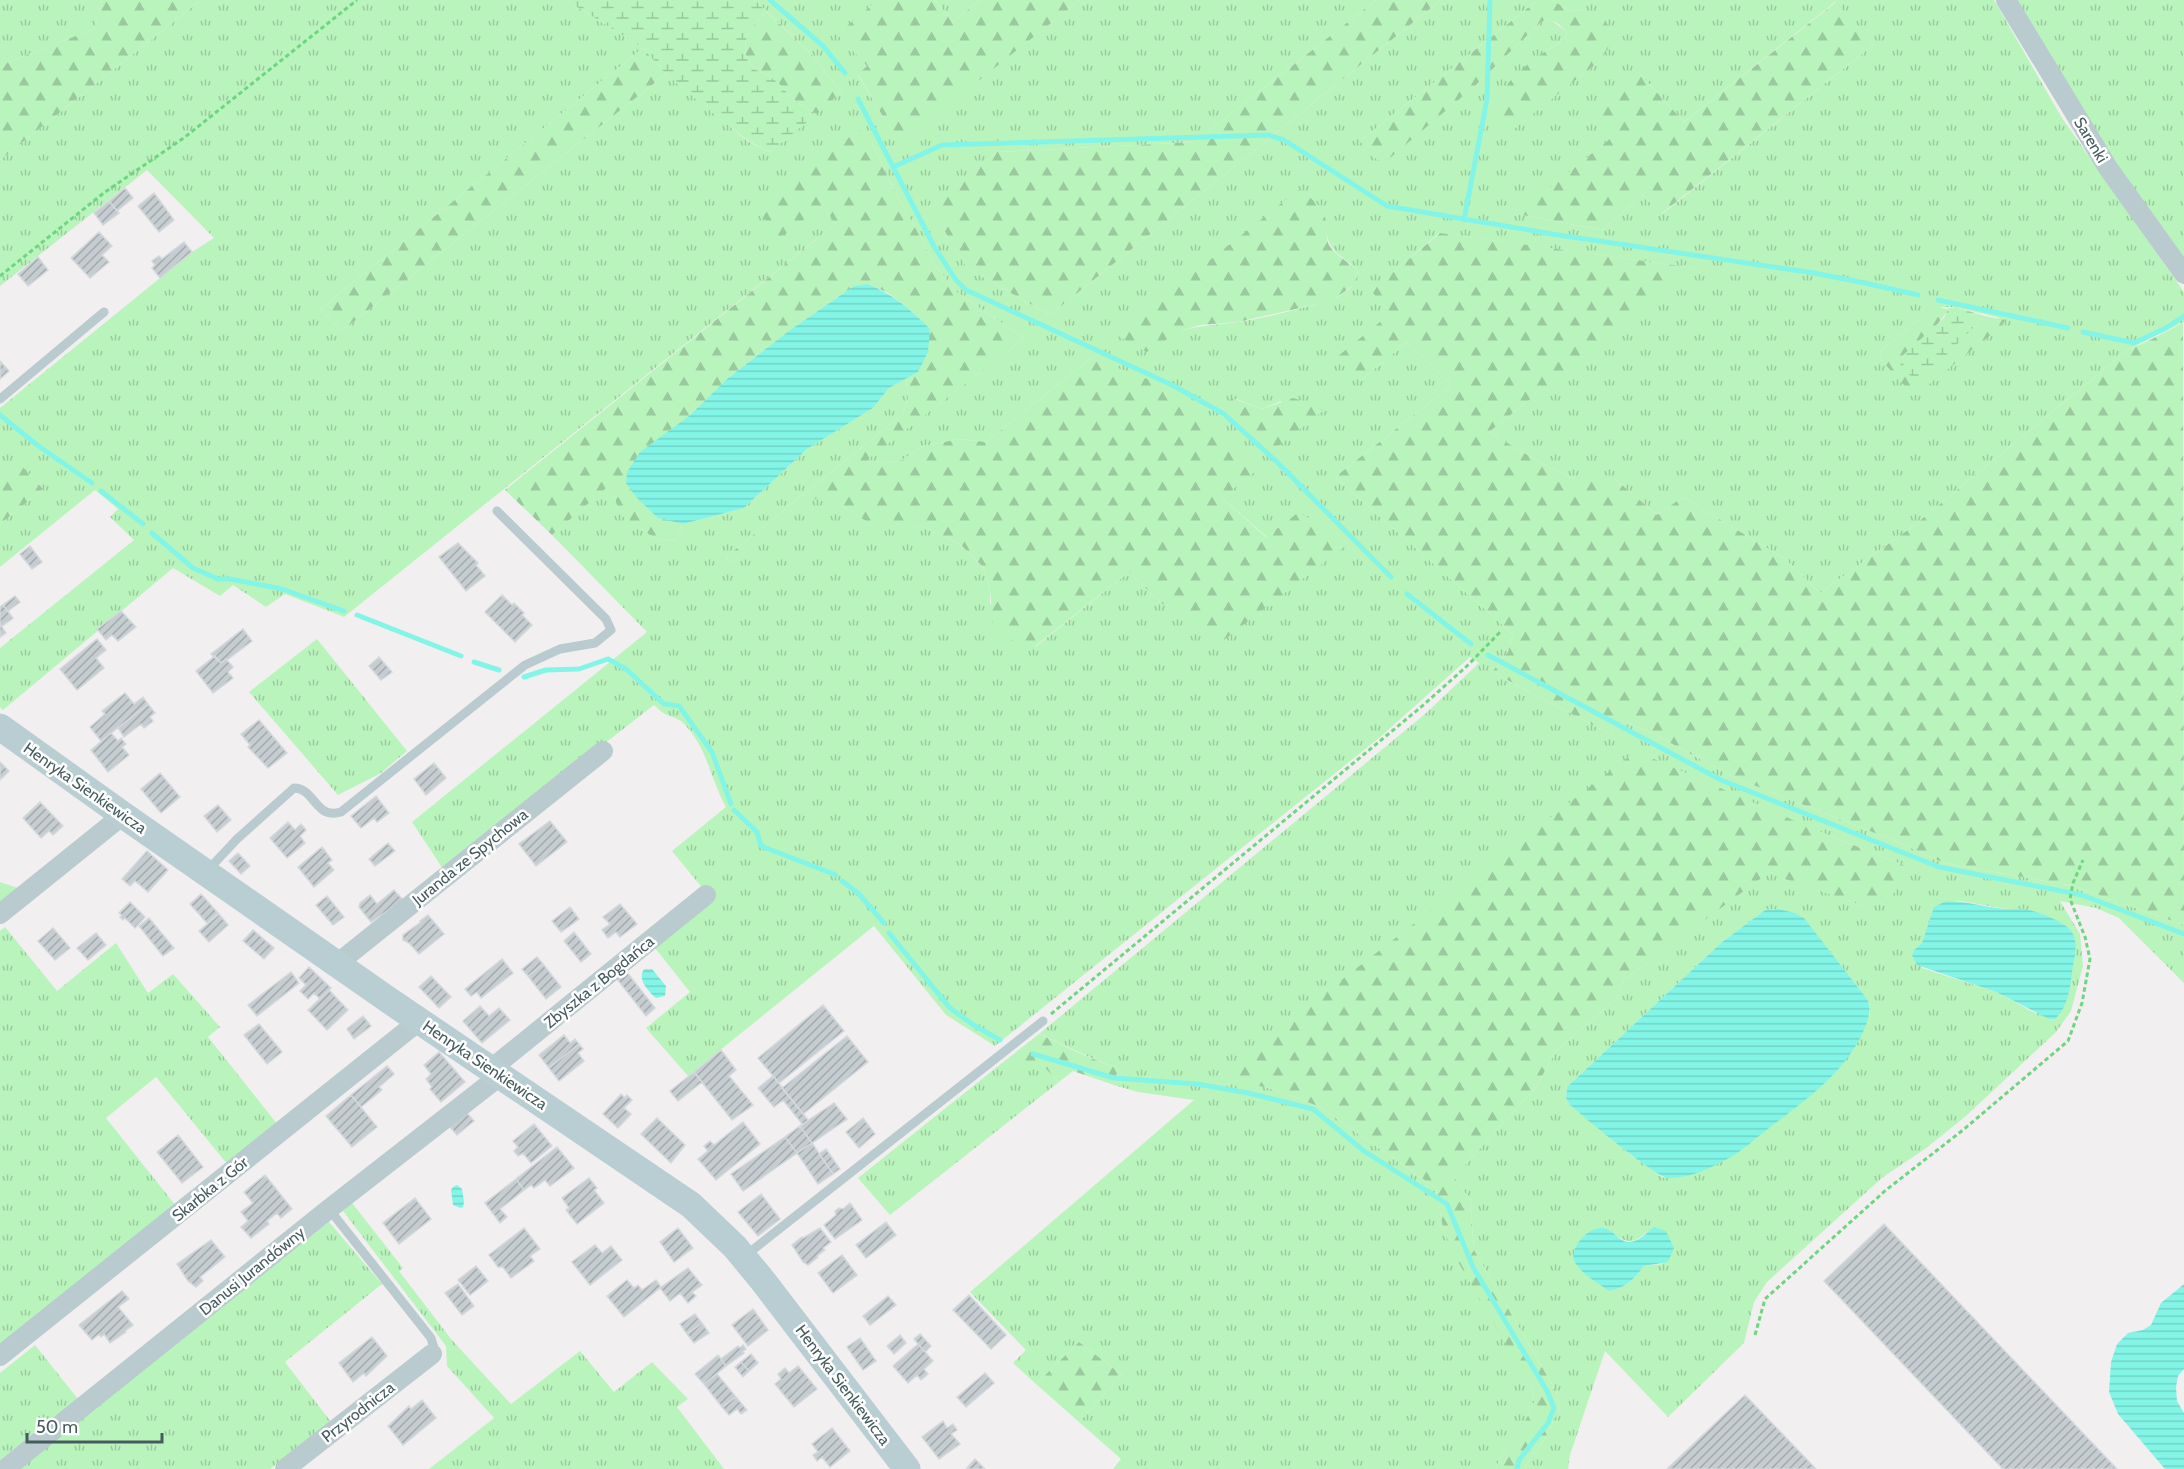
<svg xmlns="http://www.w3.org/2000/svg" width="2184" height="1469" font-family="Cabin,sans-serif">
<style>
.grass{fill:url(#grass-tufts);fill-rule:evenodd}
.forest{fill:url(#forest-firs)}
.wetland{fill:url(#wetland-marsh)}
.water{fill:url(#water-rules)}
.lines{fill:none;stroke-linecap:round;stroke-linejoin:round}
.stream{stroke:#83f5e6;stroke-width:5}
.building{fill:url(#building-hatch);stroke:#d3d8dc;stroke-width:1.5}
.path{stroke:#6ed580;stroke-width:3;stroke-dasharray:4.5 3;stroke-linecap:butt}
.lane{stroke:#b9cbce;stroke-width:9}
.street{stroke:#b9cbce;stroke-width:20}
.secondary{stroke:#b9ced3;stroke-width:27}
.labels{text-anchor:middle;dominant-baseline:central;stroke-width:5;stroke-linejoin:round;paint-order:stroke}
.street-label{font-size:16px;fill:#455c5f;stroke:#fff}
</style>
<defs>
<pattern id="grass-tufts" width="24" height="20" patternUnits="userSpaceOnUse" patternTransform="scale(1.5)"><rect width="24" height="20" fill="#baf4bd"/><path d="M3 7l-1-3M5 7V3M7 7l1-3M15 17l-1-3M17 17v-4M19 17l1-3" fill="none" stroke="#99c99d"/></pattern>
<pattern id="forest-firs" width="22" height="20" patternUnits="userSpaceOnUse" patternTransform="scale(1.5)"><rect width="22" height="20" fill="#baf4bd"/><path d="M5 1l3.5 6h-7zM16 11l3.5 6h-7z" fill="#99c99d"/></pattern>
<pattern id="wetland-marsh" width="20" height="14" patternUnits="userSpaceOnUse" patternTransform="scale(1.5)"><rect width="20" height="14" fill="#baf4bd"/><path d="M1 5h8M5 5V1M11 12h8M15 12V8" fill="none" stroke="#99c99d"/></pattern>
<pattern id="water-rules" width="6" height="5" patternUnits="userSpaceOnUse" patternTransform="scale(1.5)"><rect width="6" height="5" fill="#83f5e6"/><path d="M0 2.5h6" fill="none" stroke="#72d4c8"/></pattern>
<pattern id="building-hatch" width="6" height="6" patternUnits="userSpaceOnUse" patternTransform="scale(1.5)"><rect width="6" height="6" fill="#c6cdd0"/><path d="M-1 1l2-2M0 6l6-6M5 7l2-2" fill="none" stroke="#a3aaac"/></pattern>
</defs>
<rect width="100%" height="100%" fill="#f2eff0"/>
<path class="grass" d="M0,0H102L94,29L8,62L0,68Z
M201,0H566L643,48L320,309L342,331L666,74L749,142L770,152L841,92L814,57L755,0H878L838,34L867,66L858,75L899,143L1080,0H1376L1195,142L997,152L930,205L967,268L1050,315L1441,0H1538L1360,141L1476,85L1542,21L1551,20L1567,32L1565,39L1532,60L1509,132L1601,60L1587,10L1570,11L1552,0H1994L2062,118L2184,292V322L2129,349L1912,527L1820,593L1785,559L1683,497L1657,515L1615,479H1574L1541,463L1489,432L1694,268L1439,233L1372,291L1392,313L1360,381L1407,342L1452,385L1335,477L1513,634L1508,652L1492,672L1610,734L1618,719L1654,734L1733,777L1900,843L1944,863L2073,886L2184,925V983L2119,918L2096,908L2060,901L2080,934L2083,966L2071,1011L2056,1032L1966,1116L1925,1149L1883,1177L1767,1282L1754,1302L1744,1343L1668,1417L1605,1351L1570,1455L1568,1469H1526L1525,1466L1545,1439L1560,1408L1556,1391L1474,1250L1470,1200L1454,1177L1536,1087L1556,1051L1617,998L1624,980L1768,872L1864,906L1906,866L1818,831L1218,1075L1276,1090L1320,1107L1436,1188L1443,1228L1531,1388C1532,1392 1535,1398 1534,1402C1530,1422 1502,1445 1496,1469H1113L1121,1459L1079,1422L1122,1375L1079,1342L1036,1384L1013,1363L1026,1350L970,1292L1194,1100L1138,1092L1114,1085L1118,1068C1090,1059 1066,1045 1039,1034L1425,714L1479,663L1470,657L1379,738L995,1046L946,1015L874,926L688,1076L646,1028L690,992L655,948L713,901L672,851L726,807C710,779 707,745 682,722C678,718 671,717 665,714C661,712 658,708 654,705L443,869L412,822L647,632L552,535L606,487L614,497L622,515L650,535L663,541L677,539L683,524L744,508L807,449L873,408L889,388L906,378L908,399L902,415L726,557L730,564L826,490L846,509L868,521L923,527L960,544L983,567L990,590V603L1035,647L1129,572L1160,602L1267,537L1222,498L1091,358L986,442L959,439L924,446L902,460L888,463L866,460L1024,338L955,291L935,264L890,182L871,141L823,204L835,224L344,617L285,594L266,607L233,585L220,596L173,568L3,710L0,707V648L134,540L110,517L118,509L95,490L0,567V524L43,489L21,466L0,482V408L192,252L214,238L147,170L0,286V160ZM1835,2L1873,45L1662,214L1643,195L1602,230L1518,214L1611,138L1640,74L1684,122ZM1326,222C1325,250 1338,253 1358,270L1356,283C1336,302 1324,302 1298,309C1279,314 1259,319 1239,322C1219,325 1200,325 1180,331ZM1939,307H1955L2000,318L1883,362L1880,352L1926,313V309ZM1236,399L1262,409L1281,401L1292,434L1276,447ZM1946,901H1960L2012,910L2037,1014L1996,992L1922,968L1915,949L1922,943ZM1779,909L1795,913L1867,999L1870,1005V1015L1664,1178L1632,1156L1570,1105L1566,1098L1567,1087L1722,942L1765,910ZM1604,1228C1623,1239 1628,1249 1647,1232L1662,1264L1644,1266C1634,1279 1626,1288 1609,1291Z
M935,0H980L953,22Z
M2015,0H2184V264L2098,142Z
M317,639L407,751L381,773L338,795L249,692Z
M0,882L21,889L0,906Z
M5,927L57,991L116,943L148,993L173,974L220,1027L208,1037L278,1125L228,1165L156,1077L106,1118L176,1206L0,1346V931Z
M1002,1063H1040L1059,1082L890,1215L858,1178Z
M352,1203L403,1268L399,1271L451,1339L511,1404L580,1351L614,1392L652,1362L688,1399L677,1407L724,1469H429L494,1418L447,1366L446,1346L343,1211Z
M329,1222L382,1284L285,1362L331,1422L270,1469H15Z
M35,1345L78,1399L0,1460V1373Z"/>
<path class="forest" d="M102,0H201L0,160V68L8,62L94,29Z
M878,0H935L953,22L980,0H1080L899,144L858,74L867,66L837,34Z
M1376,0H1441L1050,315L967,268L929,205L997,152L1195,142Z
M1538,0H1552L1570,11L1587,10L1611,27L1610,45L1601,60L1509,133L1497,121L1495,104L1509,82L1532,60L1565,39L1567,33C1560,24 1554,19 1542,21L1476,85L1384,163L1371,156L1360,141Z
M1836,2L1873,45L1661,214L1643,195L1602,230L1517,214L1611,138L1589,113L1640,74L1684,122Z
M767,12L814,57L841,92L817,114C808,109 800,105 793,99C786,92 781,84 773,79C766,73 755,72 750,64C737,45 752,23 767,12Z
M643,48L666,74L342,331L320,309Z
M860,129L871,141L890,182L935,264L955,291L1024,338L867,460L888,463L902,460L924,446L959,439L986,442L1091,358L1169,387L1211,422L1256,471L1222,498L1266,537L1299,512L1348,544L1220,643L1160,602L1129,572L1034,647L1012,640L999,633L993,625L990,590L983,567L960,544L923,527L868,522L846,509L826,491L730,564L726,557L902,415L908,399L906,378L918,372V317C898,301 881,281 854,286L790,330L727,379L689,416L658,517L683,524L677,539L663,541L650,535L621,515L614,497L606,488L552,535L505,490L835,224L823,204L779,239L757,209Z
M1298,190C1311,198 1323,205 1326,221C1328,229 1325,237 1329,245C1334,254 1349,263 1358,270L1357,283L1331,301L1238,322L1200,325L1180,331L1147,352L1116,335Z
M1440,233L1695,268L1489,432L1541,463L1574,479H1615L1657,515L1683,497L1785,559L1820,593L1912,527L2129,349L2146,342L2183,323L2184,925L2073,886L1944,863L1900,843L1733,777L1654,734L1618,719L1610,734L1492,672L1508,652L1513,634L1335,477L1452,385L1407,342L1360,381L1337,357L1391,313L1371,291Z
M1939,307L1946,309L1947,312L1936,326L1921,377L1929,372L1985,316L2005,320L2002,326L1914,396L1883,362L1880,352L1926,313V308Z
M1232,398L1262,409L1293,398L1310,403L1323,411L1276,448L1227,404Z
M21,465L43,489L0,524V482Z
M1636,751L1818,831L1906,866L1903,878L1887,904L1864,906L1768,873L1624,980L1617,998L1556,1051L1536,1087L1454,1177L1470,1200L1474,1250L1556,1391L1560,1408L1545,1439L1525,1466L1526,1469H1496C1502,1445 1530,1421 1534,1402C1535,1398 1532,1392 1531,1388L1453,1253L1443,1228L1436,1188L1320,1107L1276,1090L1218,1076Z
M1039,1034C1066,1046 1089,1059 1118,1068L1114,1085L1073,1071L1059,1082L1040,1063H1002Z
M1079,1342L1122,1375L1079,1422L1036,1384Z"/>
<path class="wetland" d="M566,0H755L767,12C752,23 737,45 750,64C755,72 766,73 773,79C781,84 786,92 793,99C800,105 808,109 817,114L770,152L750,142L704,106L666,74L643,48Z
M1955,307L1985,316L1929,372C1915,381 1908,377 1900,364L1901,357L1944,318L1947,312L1946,309Z"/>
<path class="water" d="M867,284C891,292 912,311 930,329L928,352L918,372L889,388L873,408L807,449L744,508L683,524L658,518L637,498L626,483L627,472L640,452L689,416L727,379L790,330L854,286Z
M1946,901C1966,901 1984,907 2005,909C2011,910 2017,908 2023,909C2035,910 2066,922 2072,932C2079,944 2074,959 2072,972C2070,989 2068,1007 2055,1019H2049L1996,992L1917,965L1912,955L1915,949L1922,943L1934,907Z
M1779,909L1795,913L1804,918L1867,999C1872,1008 1869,1015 1866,1025C1848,1072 1803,1102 1764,1132C1754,1140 1743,1150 1731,1157C1712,1167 1690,1179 1668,1178C1655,1177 1584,1117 1570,1105L1566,1098L1567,1087L1722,942L1765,910Z
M644,969H652L666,986L665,996L656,998C648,991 637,979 644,969Z
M457,1185L462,1189L464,1202L463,1207L460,1208L453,1205L451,1190L453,1187Z
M1654,1227L1666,1231L1674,1248L1668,1262L1644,1266C1634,1279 1626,1288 1609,1291C1598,1283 1583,1275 1576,1264C1566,1251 1587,1227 1602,1228C1613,1228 1619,1243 1630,1242C1640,1241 1647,1232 1654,1227Z
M2184,1284V1369L2178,1376L2176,1387L2177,1401L2184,1413V1469H2165L2118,1414L2109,1392L2111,1362L2117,1344L2128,1333L2143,1330L2151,1325L2161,1303Z"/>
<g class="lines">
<path class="stream" d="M770,0L823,46L845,73
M858,99L935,248L956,280L966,290L1174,386L1224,414L1277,462L1391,577
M893,167L942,145L1268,135L1284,140L1387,206L1552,234L1814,273L1865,283L1918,295
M1464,220L1487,99L1490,0
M1938,300L2068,328
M2083,332L2134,343L2166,328L2184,316
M0,415L37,445L92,483
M101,491L143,524
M152,533L193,568L218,579H230L282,589L344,611
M1407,594L1471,644
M357,615L461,656
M1488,655L1721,780L1939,867L2082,895L2184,934
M474,662L499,670
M524,677L546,670L579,669L608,659L626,669L664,704L679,706L712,752L731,804
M734,810L757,832L761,846L836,875
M842,881L858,893L884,923
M889,933L950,1008L975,1026L1000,1040
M1033,1054L1114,1078L1197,1084L1248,1093L1313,1109L1364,1151L1447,1204L1473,1267L1547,1391L1554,1408L1548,1423L1519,1460L1517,1469"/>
</g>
<path class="building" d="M125,188L133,198L117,211L109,201Z
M154,193L174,220L159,232L138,206Z
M109,201L119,213L103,225L94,213Z
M99,232L112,246L102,255L109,262L90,278L71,258Z
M184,242L192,252L160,278L152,268L155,265L152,261L159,256L162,259Z
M38,257L48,270L28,286L18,274Z
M0,361L9,371L0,379Z
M458,543L478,563L476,565L485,576L466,591L439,557Z
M30,546L42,562L32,569L20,554Z
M502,595L512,605L514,603L524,613L522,615L532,625L515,642L485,612Z
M15,596L20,602L8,611L3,605Z
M3,605L13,618L2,626L0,624V607Z
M121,611L136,627L118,641L112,635L106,640L97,629Z
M0,624L6,633L0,637Z
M243,629L252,641L227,660L226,659L221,663L211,654Z
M97,639L106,650L96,658L104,668L77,690L60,669Z
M215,656L221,663L226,659L233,667L228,672L233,678L213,693L196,671Z
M379,657L392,672L381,680L369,666Z
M125,693L134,704L143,697L148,704L101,741L90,727L105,714L102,711Z
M148,704L155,713L150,717L153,721L144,728L141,724L124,737L118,728Z
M259,720L287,753L268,768L248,747L250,745L241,734Z
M111,733L118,741L121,738L126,744L122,747L129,755L108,772L91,750Z
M0,762L9,771L0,780Z
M434,763L446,778L426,795L414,779Z
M160,773L180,797L161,813L141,789Z
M376,796L389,813L377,822L374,818L361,828L351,816Z
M40,802L63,826L53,835L49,831L41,838L23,818Z
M218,805L231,820L217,832L204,816Z
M550,821L567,842L536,866L519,844Z
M288,822L295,830L301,824L306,830L300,836L305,843L287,858L270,838Z
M388,843L395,851L375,866L369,859Z
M322,847L332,860L328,863L334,870L314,887L298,867Z
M147,851L168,870L148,892L135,881L130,886L122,879Z
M238,853L250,866L241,874L229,861Z
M394,890L403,900L371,922L359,907L360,903L370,895L377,904Z
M201,894L218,913L207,923L190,904Z
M327,896L344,917L333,925L316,905Z
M130,902L145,917L135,928L125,918L123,920L120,917L122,915L119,913Z
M620,904L637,924L620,937L616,932L608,938L602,930L610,924L603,917Z
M570,907L579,919L561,932L552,921Z
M219,914L228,925L209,942L199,931Z
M428,915L444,934L419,954L409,943L403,940V935L421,922L420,921Z
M149,918L174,948L163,956L139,926Z
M53,928L70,948L55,960L38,941Z
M253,930L274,948L264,959L243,941Z
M574,932L591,954L581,962L564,941Z
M96,933L106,945L88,960L77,948Z
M537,957L543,964L528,976L522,969Z
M502,959L513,973L481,998L477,992L471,996L465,989Z
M543,964L561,987L546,999L528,976Z
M309,967L331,988L320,999L314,993L308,999L300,991L306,985L299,978Z
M626,971L655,1008L646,1016L617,979Z
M291,972L299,983L257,1016L248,1005Z
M431,976L451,997L439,1008L419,987Z
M329,990L348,1010L327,1030L308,1010Z
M823,1005L844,1031L779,1083L758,1058Z
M480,1006L489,1016L499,1008L510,1020L482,1043L463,1021Z
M363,1016L371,1026L354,1039L347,1029Z
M259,1024L282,1052L267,1064L244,1035Z
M564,1035L570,1043L575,1039L579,1044L549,1068L539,1055Z
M847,1036L868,1062L803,1114L782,1088Z
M579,1044L583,1049L578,1053L584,1061L559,1081L549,1068Z
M721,1050L736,1070L729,1076L753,1105L732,1120L694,1072Z
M439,1052L465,1082L441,1102L430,1089L432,1087L426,1079L431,1074L424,1065Z
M387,1066L394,1074L379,1087L382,1090L361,1107L351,1095Z
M694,1072L702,1082L678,1101L670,1091Z
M773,1076L808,1120L803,1125L783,1100L774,1107L758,1088Z
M621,1094L625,1098L627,1095L632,1100L624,1108L631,1114L618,1128L603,1114Z
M351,1095L377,1127L352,1147L326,1116Z
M834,1103L847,1119L812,1143L800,1126Z
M467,1113L474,1121L457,1135L450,1127Z
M657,1118L685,1145L671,1163L641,1134Z
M863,1118L875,1134L859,1148L846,1132Z
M743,1122L760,1144L716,1180L698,1159L708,1151L704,1146L710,1141L714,1145Z
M534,1124L552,1146L531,1163L523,1153L518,1156L514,1151L518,1147L513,1141Z
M800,1126L812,1143L797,1153L785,1137Z
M178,1135L203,1167L182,1183L157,1152Z
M785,1137L797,1153L743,1191L731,1174Z
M812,1143L833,1174L818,1184L797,1153Z
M557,1147L574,1168L550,1186L545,1180L534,1188L531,1185L524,1190L516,1179Z
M826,1149L840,1169L833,1174L819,1154Z
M265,1175L292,1209L281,1218L277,1213L267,1221L269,1224L251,1238L241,1227L248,1221L241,1212L253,1203L244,1192Z
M589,1178L597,1188L594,1190L604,1203L577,1224L566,1210L569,1208L562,1198Z
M516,1179L524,1190L500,1209L507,1217L500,1223L485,1203Z
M761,1194L780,1219L758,1236L738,1212Z
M415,1198L431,1219L399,1244L383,1223Z
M850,1203L862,1220L835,1239L824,1225L836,1215L835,1211L839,1208L843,1209Z
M886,1222L896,1235L866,1258L856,1245Z
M1884,1224L2117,1469H2003L1824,1281Z
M524,1228L540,1249L530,1256L534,1261L511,1278L503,1267H498L489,1255Z
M678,1228L693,1248L674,1262L660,1242Z
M820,1228L831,1242L823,1248L825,1250L817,1256L818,1257L808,1265L803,1262L792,1245L802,1237L803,1238Z
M211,1240L225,1257L200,1277L203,1281L196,1287L188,1281L177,1264Z
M595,1245L602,1253L611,1246L622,1260L590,1285L572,1262Z
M842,1255L857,1275L833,1293L818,1273Z
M476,1266L488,1281L470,1295L458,1280Z
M688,1268L702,1285L692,1292L696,1296L688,1303L680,1293L670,1301L660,1288Z
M627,1280L634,1288L638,1285L642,1290L656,1280L661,1287L624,1317L607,1296Z
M458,1284L474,1306L462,1315L445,1293Z
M122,1291L129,1299L118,1307L133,1325L125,1331L126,1332L110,1343L104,1334L101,1337L99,1334L92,1340L79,1325Z
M969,1295L1006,1335L991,1349L953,1310Z
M888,1296L896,1305L870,1325L863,1316Z
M753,1309L768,1330L748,1346L732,1325Z
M695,1314L702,1323L687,1334L680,1324Z
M702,1323L709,1333L694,1343L687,1334Z
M920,1334L931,1346L925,1352L914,1339Z
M900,1335L906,1343L894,1354L887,1346Z
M372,1337L387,1356L366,1376L364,1373L353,1382L339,1363Z
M860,1338L876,1361L863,1370L847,1347Z
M918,1344L933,1361L924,1369L928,1374L921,1380L917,1375L908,1383L893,1366Z
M743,1345L746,1349L742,1352L744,1353L726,1366L721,1359L738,1346L740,1348Z
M751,1354L758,1363L749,1371L741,1362Z
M718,1355L726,1366L704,1384L695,1374Z
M741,1362L749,1371L743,1377L735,1367Z
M798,1366L817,1389L794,1407L775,1384L781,1379L778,1374L785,1368L789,1373Z
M985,1373L994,1383L966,1407L957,1397Z
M717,1374L736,1397L722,1407L704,1384Z
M1745,1395L1816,1469H1667Z
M736,1397L747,1410L741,1414L737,1409L729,1415L722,1407Z
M422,1400L436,1418L403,1445L388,1426L409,1406L411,1409Z
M943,1421L947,1428L953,1424L957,1430L951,1434L960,1444L939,1459L922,1437Z
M832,1428L850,1451L830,1467L822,1457L817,1461L813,1455L818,1452L812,1444Z
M975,1459L985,1469H966Z"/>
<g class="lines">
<path class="path" d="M0,276L105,192L185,137L357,0
M1051,1014L1421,707L1467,666L1502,630
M1755,1335L1765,1299L1886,1190L1963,1130L2068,1041L2082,1003L2090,959L2085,937L2070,899L2073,883L2083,860"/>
<path class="lane" d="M0,399L104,312
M207,871L237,839L294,788C315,788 315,820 341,812L525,665L560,649L595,643L611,630L606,619L497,511
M329,1209L431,1338L434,1348L432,1354
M745,1256L1043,1021"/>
<path class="street" d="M2006,0L2108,168L2184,274
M0,914L123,815
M338,963L603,751
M491,1069L706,895
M0,1356L419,1021
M5,1469L329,1209L501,1075
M285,1469L432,1354"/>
<path class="secondary" d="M0,727L123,815L390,1001L691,1205L735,1247L763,1281L907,1469"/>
</g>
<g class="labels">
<g class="street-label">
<text transform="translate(2091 140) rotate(59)">Sarenki</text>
<text transform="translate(85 788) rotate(35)">Henryka Sienkiewicza</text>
<text transform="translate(470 857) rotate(-39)">Juranda ze Spychowa</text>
<text transform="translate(599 982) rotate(-39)">Zbyszka z Bogdańca</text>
<text transform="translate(485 1065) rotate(34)">Henryka Sienkiewicza</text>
<text transform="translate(210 1189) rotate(-39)">Skarbka z Gór</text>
<text transform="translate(252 1271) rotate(-39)">Danusi Jurandówny</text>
<text transform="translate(843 1385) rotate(53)">Henryka Sienkiewicza</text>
<text transform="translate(358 1412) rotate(-38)">Przyrodnicza</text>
</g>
</g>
<path d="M27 1433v9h135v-9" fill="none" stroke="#455c5f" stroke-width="3"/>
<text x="36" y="1433" font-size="18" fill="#455c5f" stroke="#ffffff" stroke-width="4.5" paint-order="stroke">50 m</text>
</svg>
